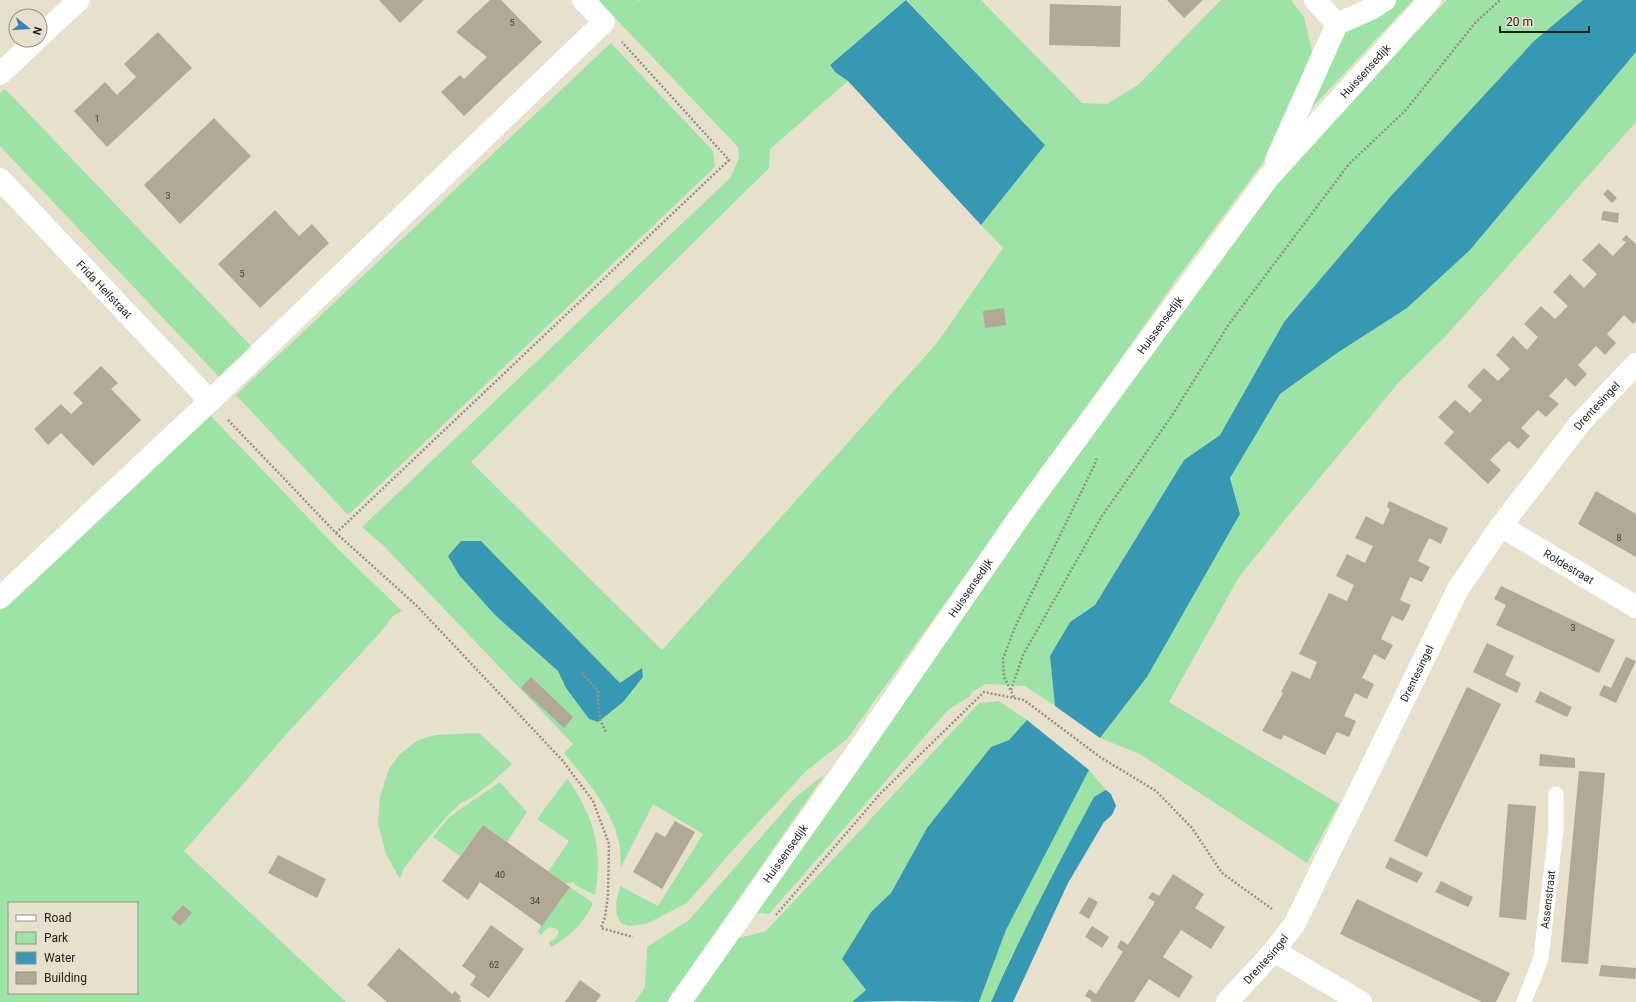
<svg xmlns="http://www.w3.org/2000/svg" width="1636" height="1002" font-family="Roboto,sans-serif">
<style>
.green{fill:#9de3a5;fill-rule:evenodd}
.water{fill:#3798b4}
.building{fill:#b3a797}
.lines{fill:none;stroke-linecap:round;stroke-linejoin:round}
.path{stroke:#969183;stroke-width:2.5;stroke-dasharray:2 2;stroke-linecap:butt}
.service{stroke:#fff;stroke-width:15}
.minor{stroke:#fff;stroke-width:22}
.labels{text-anchor:middle;dominant-baseline:central;stroke-width:3;stroke-linejoin:round;paint-order:stroke}
.number-label{font-size:9px;fill:#444036}
.street-label{font-size:11px;fill:#1f1d16;stroke:#e7e0cd}
</style>
<rect width="100%" height="100%" fill="#e7e0cd"/>
<path class="green" d="M598,0H637L638,1L640,0H906L830,65L835,72L848,81L770,149L769,168L471,462L662,650L937,343L1003,248L981,225L1045,145L907,0H981L1082,103L1107,104L1138,85L1221,0H1291L1304,17L1312,51L1270,153L1176,280L1089,404L847,739L806,771L732,851L687,903L646,924L629,926L621,923L617,916L616,903L620,886L658,906L703,834L653,804L621,867C620,859 621,850 619,842C611,808 586,780 564,753L573,744L383,545L362,527L730,178L739,158L738,147ZM481,541L620,683L642,669L643,677L598,722L589,719L566,688L558,671L496,616Z
M1393,0H1413L1306,114L1346,28Z
M1447,0H1583L1534,41L1391,196L1284,322L1220,435L1184,460L1095,605L1070,622L1050,656L1055,706L1025,686L986,684L972,692L970,696L948,710L769,914L757,913L939,652L1107,395L1240,229L1346,102Z
M611,43L713,151L715,167L348,515L236,395Z
M1636,52V122L1445,337L1399,382L1288,516L1239,577L1169,702L1339,804L1307,863L1140,754L1100,738L1147,677L1240,514L1230,478L1280,394L1337,353L1470,250Z
M5,89L251,346L219,377L0,146V93Z
M209,414L338,549L402,611L393,616L379,634L291,729L184,851L346,1002H0V610ZM9,903H137V993H9Z
M999,701L1027,720L1009,740L991,747L927,828L891,893L871,912L866,990L852,1002H692L735,939L766,931L979,703Z
M479,733L512,764L490,784L471,798L461,803L450,813L422,845L404,868L400,879L386,854L378,824L380,797L389,769L399,755L418,740L436,735Z
M1089,770L1106,790L1094,797L1008,963L991,1002H979L1006,930Z
M825,774L667,1002H635L645,987L647,947L689,920L796,797Z
M567,779C572,783 575,791 579,797C598,830 601,858 595,895L575,885L573,882L566,884L548,872L569,841L537,819Z
M500,782L527,812L507,842L483,825L460,856L433,837L449,817Z
M570,887L593,903C584,923 570,936 551,947L549,942L555,939L558,934V930C550,925 545,928 542,935L537,932Z"/>
<path class="water" d="M906,0L1045,145L981,225L848,81L835,72L830,65Z
M1583,0H1636V52L1470,250L1407,308L1337,353L1280,394L1230,478L1240,514L1147,677L1100,738L1055,706L1050,656L1070,622L1095,605L1184,460L1220,435L1284,322L1391,196L1534,41Z
M461,541H481L620,683L642,668L643,677L623,702L598,722L589,719L566,688L558,671L496,616L459,575L448,556Z
M1027,720L1089,770L1006,930L979,1002L897,1001L852,1002L866,990L842,959L871,912L891,893L927,828L991,747L1009,740Z
M1106,790L1111,794L1116,806L1112,815L1104,822L1068,883L1013,1002H991C1022,932 1058,864 1094,797Z"/>
<path class="building" d="M379,0H424L400,23Z
M490,0H501L542,42L464,116L441,92L460,75L464,79L487,57L456,32Z
M1167,0H1203L1184,18Z
M1050,4L1121,6L1120,47L1049,45Z
M158,32L192,68L107,147L74,111L105,82L117,95L136,77L124,64Z
M214,118L251,156L180,224L144,185Z
M1608,189L1617,198L1612,203L1603,194Z
M275,210L299,236L312,224L329,243L260,308L218,264Z
M1603,211L1619,213L1618,223L1601,220Z
M1626,235L1636,244V321L1633,324L1624,315L1607,334L1616,343L1605,355L1596,346L1578,365L1587,374L1575,387L1566,378L1549,396L1559,404L1546,417L1538,410L1521,428L1530,436L1518,449L1509,441L1490,460L1501,470L1488,484L1444,443L1454,432L1438,417L1455,400L1470,413L1482,400L1467,386L1484,368L1498,381L1510,369L1496,355L1513,336L1527,350L1538,337L1524,324L1541,306L1555,319L1568,306L1553,292L1570,274L1584,288L1597,274L1582,260L1599,243L1613,256L1626,242L1622,240Z
M1004,308L1006,325L985,328L983,311Z
M101,366L118,383L111,389L141,420L93,466L61,433L48,445L34,429L61,404L71,414L83,403L73,393Z
M1596,491L1636,514V557L1578,524Z
M1389,501L1448,528L1441,544L1429,538L1418,561L1430,567L1422,582L1410,577L1400,600L1411,605L1403,621L1392,616L1381,639L1393,645L1385,660L1374,654L1362,678L1374,684L1367,699L1355,693L1344,716L1356,721L1349,737L1337,732L1325,755L1284,735L1281,740L1262,731L1283,693L1281,692L1292,671L1310,679L1317,662L1299,654L1329,593L1347,601L1354,585L1336,576L1347,554L1365,563L1373,546L1355,538L1366,516L1383,525L1390,509L1387,507Z
M1501,586L1615,640L1599,673L1496,625L1506,605L1494,599Z
M1487,643L1514,656L1505,675L1521,683L1517,693L1473,672Z
M1626,657L1636,661L1616,703L1599,695L1604,685L1611,688Z
M531,677L573,717L564,728L521,688Z
M1467,687L1501,704L1427,857L1394,841Z
M1540,691L1572,707L1567,717L1535,702Z
M1540,754L1575,758V768L1539,766Z
M1579,771L1605,773L1588,964L1561,962Z
M1508,804L1536,806L1526,920L1499,917Z
M675,821L695,832L662,889L633,872L656,832L665,837Z
M483,825L570,887L542,926L480,882L468,900L442,881Z
M278,855L326,879L317,898L268,873Z
M1390,857L1423,873L1417,883L1385,868Z
M1173,874L1204,894L1195,908L1225,927L1211,949L1181,930L1163,957L1193,976L1179,998L1149,979L1134,1002H1090L1092,1000L1085,996L1089,989L1096,994L1123,952L1117,947L1121,940L1128,945L1155,902L1148,898L1152,892L1159,896Z
M1441,881L1473,897L1468,907L1435,892Z
M1089,897L1098,902L1089,919L1079,913Z
M1357,899L1510,973L1496,1002H1482L1340,934Z
M183,905L192,913L180,926L171,918Z
M491,925L524,949L489,998L470,985L476,976L462,966Z
M1092,926L1109,937L1102,948L1085,937Z
M399,948L452,994L455,991L461,997L459,999L462,1002H387L367,985Z
M1601,965L1636,968L1635,979L1599,976Z
M580,980L601,995L596,1002H565Z"/>
<g class="lines">
<path class="path" d="M228,420L336,533L417,606L562,760L593,801L609,844L608,895L605,917L601,928L633,937
M336,533L729,160L622,42
M582,673L598,691C598,707 598,720 607,733
M1011,690L1023,655L1102,516L1171,417L1229,324L1349,164L1405,111L1475,23L1500,0
M1014,697L1004,677L1003,659L1015,627L1094,466L1097,458
M776,915L880,794L984,692L1024,700L1100,757L1156,791L1192,828L1222,873L1272,909"/>
<path class="service" id="s1" d="M1524,1002L1541,958L1556,830V794"/>
<g class="minor">
<path d="M1315,0L1337,24"/>
<path d="M40,36L79,0"/>
<path d="M0,74L36,40"/>
<path d="M1276,160L1337,24L1371,9L1385,0"/>
<path id="s2" d="M0,179L210,401"/>
<path id="s3" d="M1501,526L1636,607"/>
<path d="M0,598L210,401L604,22L583,0"/>
<path d="M1274,951L1361,1002"/>
<path id="s4" d="M680,1002L850,762L1020,516L1268,178L1430,0"/>
<path id="s5" d="M1227,1002L1274,951L1294,925L1458,589L1501,526L1581,422L1636,364"/>
</g>
</g>
<g class="labels">
<g class="number-label">
<text x="512" y="23">5</text>
<text x="97" y="119">1</text>
<text x="168" y="196">3</text>
<text x="242" y="274">5</text>
<text x="1619" y="538">8</text>
<text x="1573" y="628">3</text>
<text x="500" y="875">40</text>
<text x="535" y="901">34</text>
<text x="494" y="965">62</text>
</g>
<g class="street-label">
<text stroke="none"><textPath href="#s4" startOffset="1157">Huissensedijk</textPath></text>
<text stroke="none"><textPath href="#s2" startOffset="152">Frida Heilstraat</textPath></text>
<text stroke="none"><textPath href="#s4" startOffset="830">Huissensedijk</textPath></text>
<text stroke="none"><textPath href="#s5" startOffset="706">Drentesingel</textPath></text>
<text stroke="none"><textPath href="#s3" startOffset="79">Roldestraat</textPath></text>
<text stroke="none"><textPath href="#s4" startOffset="506">Huissensedijk</textPath></text>
<text stroke="none"><textPath href="#s5" startOffset="382">Drentesingel</textPath></text>
<text stroke="none"><textPath href="#s4" startOffset="182">Huissensedijk</textPath></text>
<text stroke="none"><textPath href="#s1" startOffset="106">Assenstraat</textPath></text>
<text stroke="none"><textPath href="#s5" startOffset="58">Drentesingel</textPath></text>
</g>
</g>
<rect x="8" y="902" width="130" height="92" fill="#e7e0cd" stroke="#979284"/>
<rect x="16" y="915" width="20" height="6" fill="#ffffff" stroke="#979284"/>
<text x="44" y="922" font-size="12" fill="#1f1d16">Road</text>
<rect x="16" y="932" width="20" height="12" fill="#9de3a5" stroke="#979284"/>
<text x="44" y="942" font-size="12" fill="#1f1d16">Park</text>
<rect x="16" y="952" width="20" height="12" fill="#3798b4" stroke="#979284"/>
<text x="44" y="962" font-size="12" fill="#1f1d16">Water</text>
<rect x="16" y="972" width="20" height="12" fill="#b3a797" stroke="#979284"/>
<text x="44" y="982" font-size="12" fill="#1f1d16">Building</text>
<g transform="translate(28 28) rotate(107)"><circle r="19" fill="#e7e0cd" stroke="#979284"/>
<path d="M0-3L7 15L0 10L-7 15Z" fill="#3a81b6"/>
<text y="-6" font-size="11" font-weight="bold" text-anchor="middle" fill="#1f1d16">N</text>
</g>
<path d="M1500 26v6h89v-6" fill="none" stroke="#1f1d16" stroke-width="2"/>
<text x="1506" y="26" font-size="12" fill="#1f1d16" stroke="#e7e0cd" stroke-width="3" paint-order="stroke">20 m</text>
</svg>
